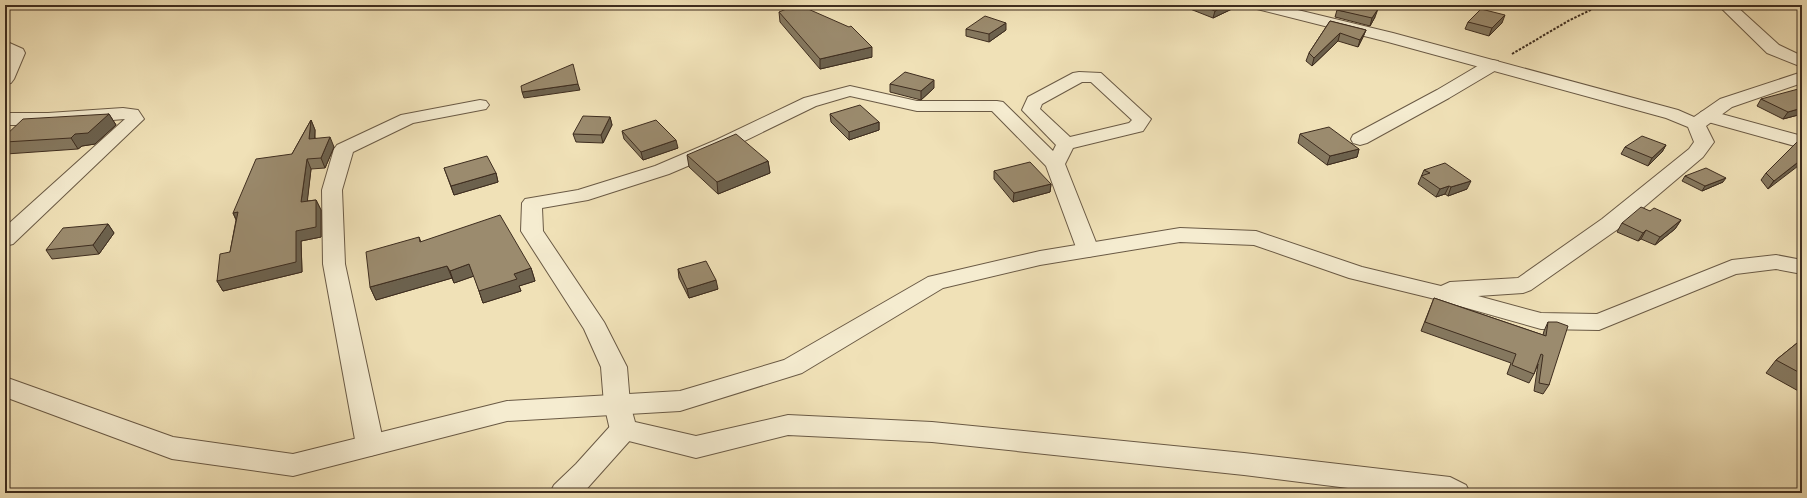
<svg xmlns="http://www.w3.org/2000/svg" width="1807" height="498" font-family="'Sorts Mill Goudy',serif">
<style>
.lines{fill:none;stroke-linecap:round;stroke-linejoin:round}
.minor-casing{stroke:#6a5a45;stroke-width:2}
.tertiary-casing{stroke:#6a5a45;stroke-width:2}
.path{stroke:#3e2d1f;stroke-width:2;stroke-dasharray:2.5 1.5;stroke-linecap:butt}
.minor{fill:#f5ecd0;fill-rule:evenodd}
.tertiary{fill:#f5ecd0;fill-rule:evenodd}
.wall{fill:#85785f;stroke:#3e2d1f}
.shaded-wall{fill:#6c614d;stroke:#3e2d1f}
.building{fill:#9b8b6e;stroke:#3e2d1f}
</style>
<rect width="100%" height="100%" fill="#f0e1b7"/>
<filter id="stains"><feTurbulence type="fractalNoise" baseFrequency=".005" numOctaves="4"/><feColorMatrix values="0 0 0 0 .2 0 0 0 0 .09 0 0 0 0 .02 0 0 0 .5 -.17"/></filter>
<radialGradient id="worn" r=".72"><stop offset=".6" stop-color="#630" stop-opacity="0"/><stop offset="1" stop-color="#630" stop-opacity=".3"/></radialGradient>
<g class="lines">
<defs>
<path id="minor" d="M1718,5H1735L1779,45L1802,56V67L1767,53Z
M5,41L23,49L25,53L14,79L11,83L5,84V61L8,55L5,53Z
M1492,60L1498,61L1500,65L1498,69L1449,98L1367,143L1360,145L1353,143L1351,139L1353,135L1437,90L1486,61Z
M1079,72L1101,73L1151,119L1143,131L1073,148L1065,164L1099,250L1096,255L1088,257L1080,255L1077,250L1046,166L992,111H917L850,96L816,106L730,148L669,174L588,200L542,208L543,231L604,322L627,367L630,404L635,422L696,436L788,415L932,422L1244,453L1450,477L1466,485L1470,493H1388L1244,475L932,442L788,435L696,458L613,437L610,430L604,404L601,367L584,329L521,231L522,203L525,199L578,190L655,166L716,140L804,98L850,86L917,101H997L1003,102L1053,151L1056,145L1022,110L1028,97L1073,73ZM1082,82H1091L1132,120L1129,123L1070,137L1040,109L1042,104Z
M480,100L486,101L489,105L486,109L413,123L353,152L342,190L345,264L384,445L380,453L370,456L360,453L356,445L323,264L322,190L334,149L337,145L401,115Z
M123,108L138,110L144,119L13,244L5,246V227L125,119L48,125H5V113H48Z
M1707,110L1802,136V148L1701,120L1698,116L1701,112Z"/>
<path id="tertiary" d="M1250,5H1277L1393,33L1678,110L1694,117L1720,99L1802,72V83L1732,107L1706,126L1714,142L1703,157L1618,229L1531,290L1523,293L1478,296L1541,313L1597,314L1732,260L1776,255L1802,260V274L1776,269L1736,274L1599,330L1541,329L1431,298L1349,278L1254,245L1180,242L1040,265L943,288L802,373L680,411L507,421L293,476L172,459L5,397V377L173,437L293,454L507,401L680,391L784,360L928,277L1040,251L1180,228L1256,231L1362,267L1441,286L1450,282L1518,278L1602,219L1689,149L1694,142L1688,127L1666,118L1388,42L1253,8Z
M623,420L633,423L636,430L633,437L583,493H550L554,485L576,464L613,423Z"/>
</defs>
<use href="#minor" class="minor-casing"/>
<use href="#tertiary" class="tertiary-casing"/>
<path class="path" d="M1512,54L1568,21L1601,5"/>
<use href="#minor" class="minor"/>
<use href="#tertiary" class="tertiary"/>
</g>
<path class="wall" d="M1180,5H1234V8L1213,18Z
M1337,10L1375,17L1370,26L1335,17Z
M779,12L872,57L820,69L780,22Z
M1330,21L1366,30L1363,37L1358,47L1338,41L1312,66L1306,61L1309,53Z
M1468,22L1502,23L1489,36L1465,29Z
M966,29L1006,30L989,42L966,36Z
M890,84L934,88L921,100L890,92Z
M1761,99L1802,114L1783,119L1757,106Z
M109,114L116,125L95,144L82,146L78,149L6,154L5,153V136Z
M830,114L879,122V130L849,140L831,122Z
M610,117L612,125L603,143L576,142L573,134Z
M311,120L315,130V138L334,147L325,168L311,169L307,201L316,200L321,210V237L301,241L302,272L223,291L217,281L230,252L236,220L233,213L292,154Z
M622,131L678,148L643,160L624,139Z
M1300,134L1359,149L1357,157L1327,165L1298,143Z
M1802,140L1768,189L1761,180L1766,173Z
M1666,145L1662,152L1648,166L1621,154L1625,147Z
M687,155L768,161L770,173L718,194L689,167Z
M444,168L496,173L498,182L454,195Z
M1424,170L1467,189L1448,196L1445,194L1436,197L1418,184Z
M994,171L1051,184L1050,192L1013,202L994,179Z
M1685,176L1723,182L1702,191L1682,181Z
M1650,211L1681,220L1675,229L1655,245L1641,239L1638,241L1617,232L1622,223Z
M108,224L114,233L99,254L52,259L46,250Z
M419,237L421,242L531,268L535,281L519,286L521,291L483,303L474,276L454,283L452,278L376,300L370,287Z
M678,269L718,289L689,298L679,278Z
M1802,279V296L1798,295Z
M1434,298L1543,335L1544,331L1548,322L1549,385L1543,394L1534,391L1538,364L1534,374L1529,383L1507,374L1511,363L1421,331Z
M1802,339V393L1766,373L1776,360Z"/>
<path class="shaded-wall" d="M1226,5H1234V8L1213,18L1215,11Z
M1378,9L1375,17L1370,26L1372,18Z
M1505,15L1502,23L1489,36L1492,28Z
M1006,23V30L989,42V34Z
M1366,30L1363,37L1358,47L1360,40Z
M1340,33L1338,41L1312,66L1314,58Z
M872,47V57L820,69V59Z
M934,80V88L921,100V91Z
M578,84L580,90L524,98L522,92Z
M1802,108V114L1783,119L1788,112Z
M109,114L116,125L95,144L82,146L78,149L71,138L75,134Z
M610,117L612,125L603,143L601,135Z
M311,120L315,130L314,148L309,139Z
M879,122V130L849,140V132Z
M330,137L334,147L325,168L321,158Z
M676,140L678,148L643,160L641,152Z
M1666,145L1662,152L1648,166L1652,158Z
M1359,149L1357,157L1327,165L1330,156Z
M307,159L311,169L306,213L301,202Z
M1802,159V163L1768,189L1774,181Z
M768,161L770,173L718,194L717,182Z
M496,173L498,182L454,195L451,186Z
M1726,178L1723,182L1702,191L1705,186Z
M1471,181L1467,189L1448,196L1451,187Z
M1051,184L1050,192L1013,202L1014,193Z
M1449,186L1445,194L1436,197L1440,189Z
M316,200L321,210V237L301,241L302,272L223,291L217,281L296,231Z
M238,212V223L233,213Z
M1681,220L1675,229L1655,245L1660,237Z
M108,224L114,233L99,254L93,245Z
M1646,230L1641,239L1638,241L1643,233Z
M469,264L474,276L454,283L450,271Z
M447,266L452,278L376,300L370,287Z
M531,268L535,281L519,286L521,291L483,303L479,291L514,274Z
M716,280L718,289L689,298L687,289Z"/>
<path class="building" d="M796,5H799L849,27L851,26L872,47L820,59L779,12Z
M1200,5H1226L1215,11Z
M1340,5H1358L1378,9L1372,18L1337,10Z
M1481,9L1505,15L1492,28L1468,22Z
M985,16L1006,23L989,34L966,29Z
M1330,21L1366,30L1360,40L1340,33L1314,58L1309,53Z
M573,64L578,84L522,92L521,86Z
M905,72L934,80L921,91L890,84Z
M1802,88V108L1788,112L1761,99Z
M860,105L879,122L849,132L830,114Z
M109,114L88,133L75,134L71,138L5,142V136L23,119Z
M583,116L610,117L601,135L573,134Z
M311,120L309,139L330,137L321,158L307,159L301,202L316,200V227L296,231V262L217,281L220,254L230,252L238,212L233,213L256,159L292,154Z
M656,120L676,140L641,152L622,131Z
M1329,127L1359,149L1330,156L1300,134Z
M736,134L768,161L717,182L687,155Z
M1642,136L1666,145L1652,158L1625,147Z
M1799,140H1802V159L1774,181L1766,173Z
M487,156L496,173L451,186L444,168Z
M1030,162L1051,184L1014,193L994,171Z
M1445,163L1471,181L1451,187L1449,186L1440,189L1421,176L1430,173L1424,170Z
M1706,168L1726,178L1705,186L1685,176Z
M1641,207L1650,211L1654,208L1681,220L1660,237L1646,230L1643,233L1622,223Z
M500,215L531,268L514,274L517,279L479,291L469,264L450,271L447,266L370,287L366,252L419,237L420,242Z
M108,224L93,245L46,250L63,228Z
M706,261L716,280L687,289L678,269Z
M1434,298L1546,336L1548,322H1557L1568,326L1549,385L1539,383L1543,355L1541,354L1534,374L1512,365L1516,354L1425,322Z
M1802,339V374L1776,360Z"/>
<rect width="1807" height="498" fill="none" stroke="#f0e1b7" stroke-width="20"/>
<rect x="6" y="6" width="1795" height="486" fill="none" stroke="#3e2d1f" stroke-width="2"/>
<rect x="10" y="10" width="1787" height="478" fill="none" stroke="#3e2d1f"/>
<rect width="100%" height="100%" filter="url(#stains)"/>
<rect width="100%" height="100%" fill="url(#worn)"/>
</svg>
